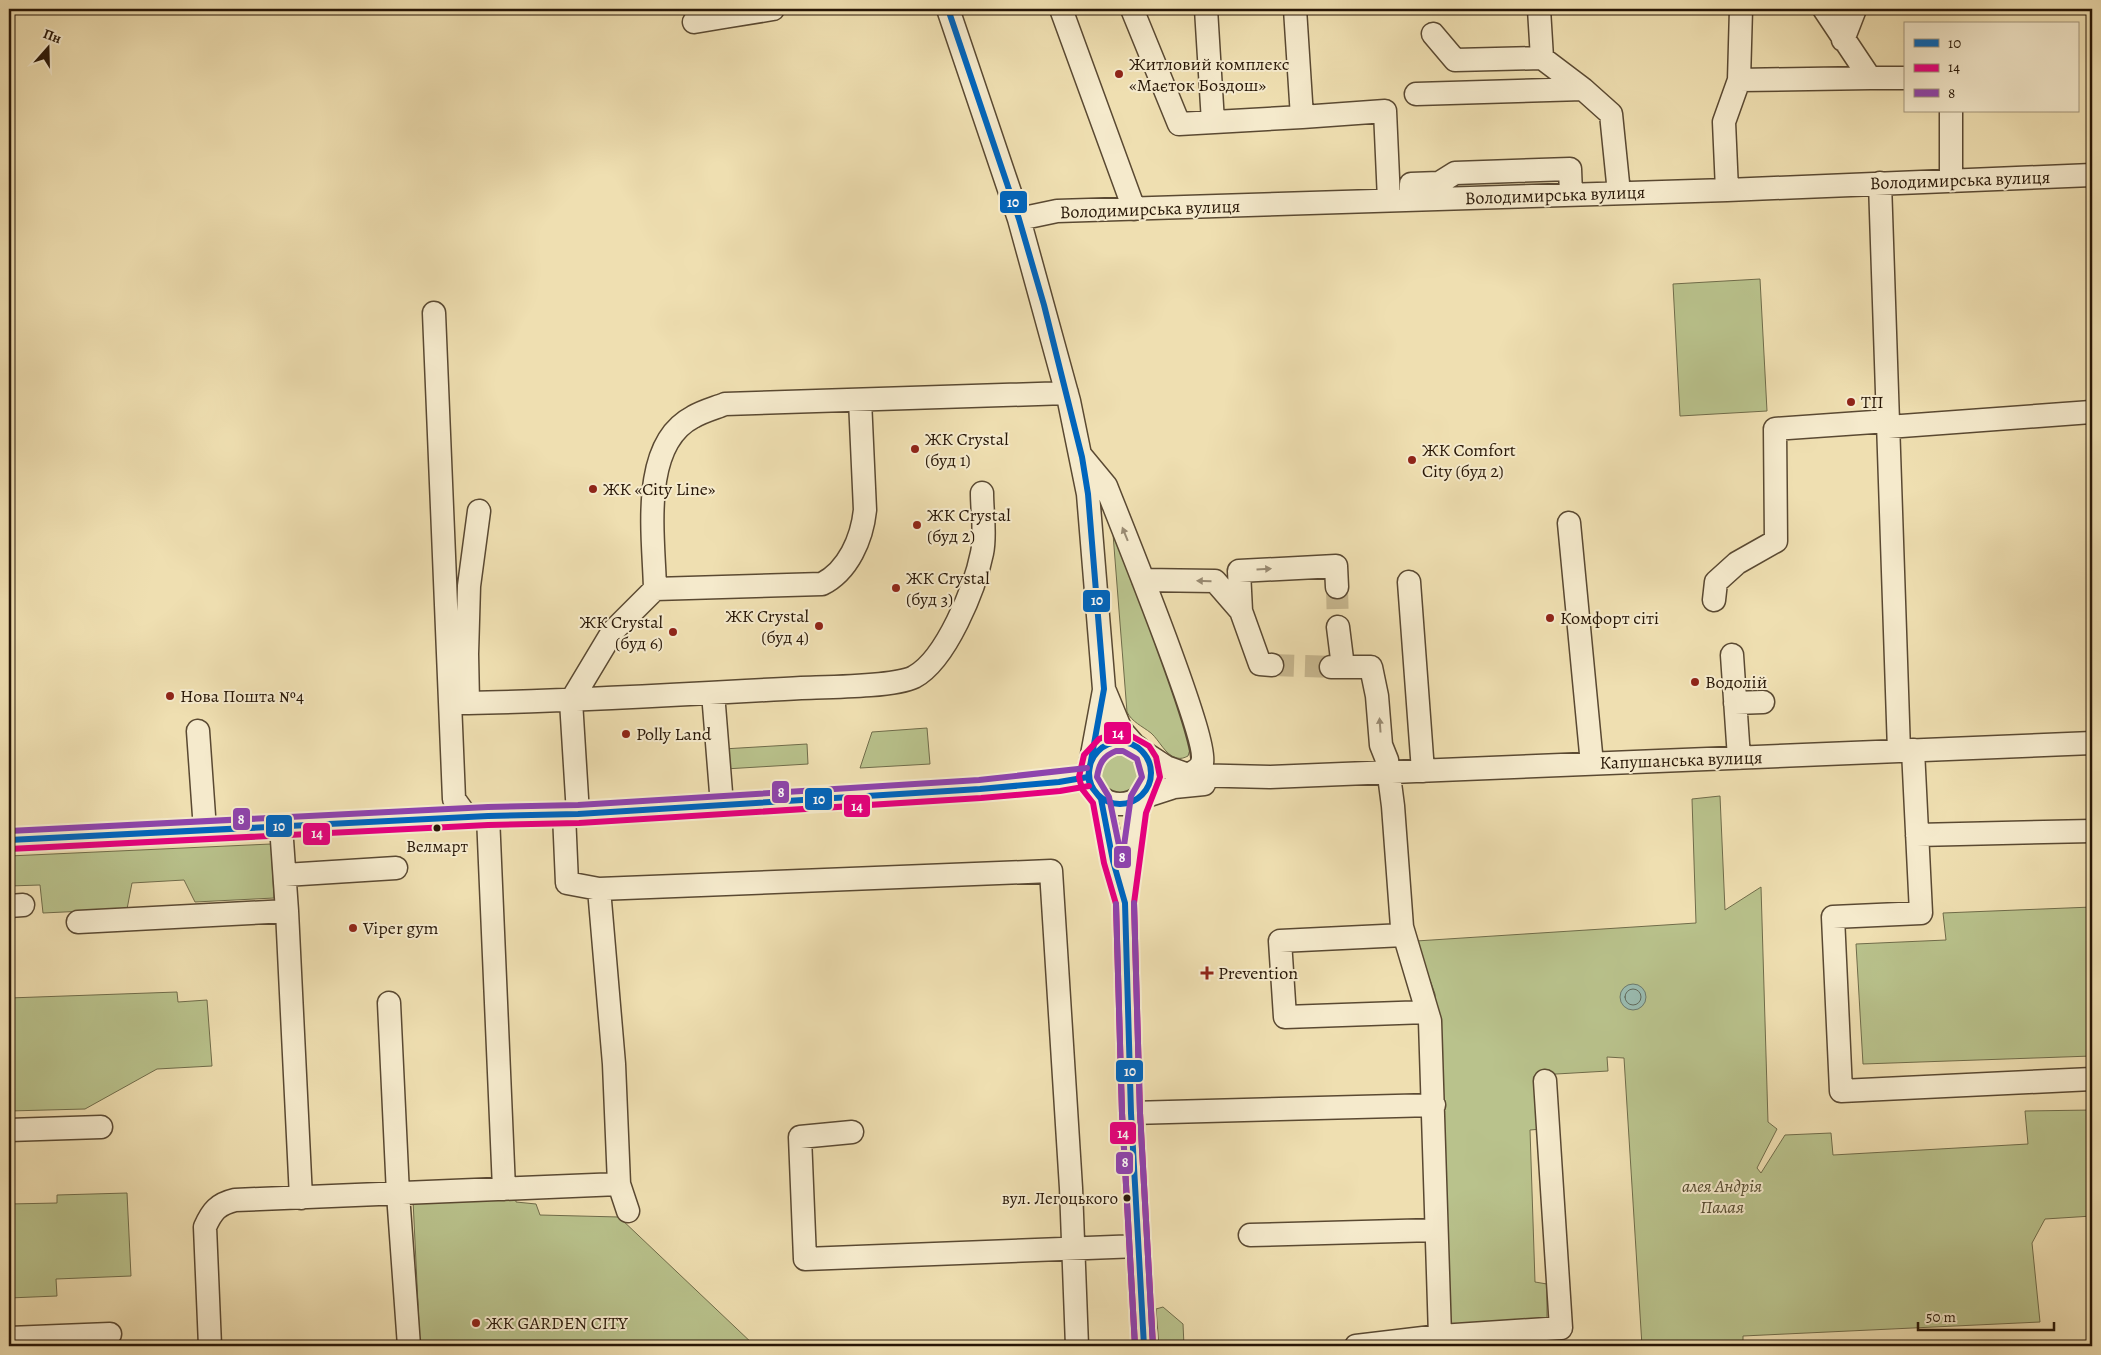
<svg xmlns="http://www.w3.org/2000/svg" width="2101" height="1355" font-family="Alegreya,serif">
<style>
.green{fill:#b9c28c;stroke:#706c4a}
.water{fill:#9abcb1;stroke:#6c7a6d}
.lines{fill:none;stroke-linecap:round;stroke-linejoin:round}
.shore{stroke:#616a5c;stroke-width:1}
.minor-tunnel{stroke:#c7b78f;stroke-width:22;stroke-dasharray:22 11;stroke-linecap:butt}
.minor-casing{stroke:#5a4932;stroke-width:25}
.minor{stroke:#f5eacc;stroke-width:22}
.bus-1-casing{stroke:#f5eacc;stroke-width:10}
.bus-2-casing{stroke:#f5eacc;stroke-width:10}
.bus-3-casing{stroke:#f5eacc;stroke-width:10}
.bus-1{stroke:#0065bd;stroke-width:6}
.bus-2{stroke:#e5007d;stroke-width:6}
.bus-3{stroke:#8e44ad;stroke-width:6}
.oneway{fill:#998b73}
.poi-dot{fill:#8f2418;stroke:#f5eacc;stroke-width:2}
.bus-dot{fill:#281707;stroke:#f5eacc;stroke-width:2}
.labels{text-anchor:middle;dominant-baseline:central;stroke-width:4;stroke-linejoin:round;paint-order:stroke}
.bus-label{font-size:17px;fill:#281707;stroke:#f5eacc}
.poi-label{font-size:18px;fill:#281707;stroke:#f5eacc;text-anchor:start}
.street-label{font-size:18px;fill:#281707;stroke:#f5eacc}
.park-label{font-size:18px;font-style:italic;fill:#544a2f;stroke:#f5eacc}
.line-badge{stroke:#f5eacc;stroke-width:2}
.badge-label{font-size:14px;text-anchor:middle;font-weight:bold;fill:#fff}
</style>
<rect width="100%" height="100%" fill="#efdfb1"/>
<filter id="stains"><feTurbulence type="fractalNoise" baseFrequency=".004" numOctaves="4"/><feColorMatrix values="0 0 0 0 .2 0 0 0 0 .09 0 0 0 0 .02 0 0 0 .5 -.17"/></filter>
<radialGradient id="worn" r=".72"><stop offset=".6" stop-color="#630" stop-opacity="0"/><stop offset="1" stop-color="#630" stop-opacity=".3"/></radialGradient>
<path class="green" d="M1760,279L1767,411L1680,416L1673,284Z
M1113,534H1116L1168,676L1191,746L1188,756C1184,758 1181,759 1177,758C1165,755 1160,741 1151,733C1142,726 1132,722 1127,712Z
M927,728L930,764L860,768L872,732Z
M807,744L808,764L725,769L723,749Z
M1094 774a25 25 0 1 1 50 0a25 25 0 1 1-50 0Z
M1720,796L1725,910L1761,887L1768,1122L1777,1129L1757,1168L1761,1173L1785,1135L1831,1133L1833,1155L2028,1144L2025,1111L2092,1110V1216L2045,1219L2032,1243L2040,1322L1743,1336V1346H1642L1624,1058L1607,1057L1608,1071L1539,1075L1542,1129L1530,1130L1535,1282L1547,1284V1321L1443,1324L1435,994L1416,941L1696,923L1692,799Z
M271,844L274,898L195,902L184,880L132,883L127,909L43,913L40,885L9,886V856Z
M2092,907V1056L1863,1064L1856,944L1946,940L1943,913Z
M177,992L178,1002L207,1000L212,1066L157,1069L85,1109L9,1111V998Z
M127,1193L131,1276L56,1279L57,1296L9,1298V1204L57,1203V1195Z
M515,1193L516,1202L536,1204L540,1215L619,1217L755,1346H420L413,1200Z
M1163,1307L1183,1324L1184,1346H1159L1156,1309Z"/>
<path class="water" d="M1620 997a13 13 0 1 1 26 0a13 13 0 1 1-26 0Z"/>
<g class="lines">
<path class="shore" d="M1625 997a8 8 0 1 1 16 0a8 8 0 1 1-16 0Z"/>
<path class="minor-tunnel" d="M1337,587L1338,627
M1272,665L1331,667"/>
<defs>
<path id="minor" d="M722,9L724,17L773,9
M948,9L1019,219L1069,401L1088,494L1104,689L1121,730L1135,746
M1061,9L1134,209
M1132,9L1179,124L1302,117
M1206,9L1213,122
M1295,9L1302,117L1385,111L1389,200
M1539,9L1542,58L1583,89L1611,114L1619,193
M1824,9L1870,78H1905
M694,22L724,17
M1433,34L1455,60L1542,58
M1843,40L1855,9
M1739,80L1870,78
M1416,94L1583,89
M1951,180V111
M1880,183L1899,751
M1727,190L1724,122L1739,80L1741,9
M1411,191V184L1439,183L1455,173L1570,169L1571,194
M1019,219L1057,211L1727,190L2092,175
M434,313L454,799L467,817
M860,400L865,510C862,539 848,571 822,584L655,589C654,538 639,445 693,417C703,411 715,408 725,404L1067,393
M1888,427L2091,412
M1082,457L1106,486C1120,522 1210,742 1202,763C1200,769 1194,772 1188,775
M1569,523L1592,764
M1143,580L1215,581L1241,611L1260,664L1272,665
M1409,582L1423,771
M1714,600L1716,582L1737,563L1776,541L1775,429L1888,421
M1241,611L1239,571L1336,566L1337,587
M1338,627L1343,667
M1732,655L1739,758
M1331,667H1371L1377,696L1381,745L1387,760L1393,806L1402,927L1430,1021L1440,1336
M713,693L722,805
M455,703H468L467,654L469,586L479,511
M468,703C579,701 690,694 801,688C826,687 894,687 914,677C946,660 975,588 982,553C986,535 982,512 982,493
M1735,703L1763,702
M198,731L205,830
M1089 773a31 31 0 1 1 62 0a31 31 0 1 1-62 0Z
M1913,750L1921,913L1833,917L1841,1091L2092,1079
M1143,752L1166,767L1188,775L1270,777L2092,743
M1091,760L1104,690
M1140,798L1125,903L1131,1113L1144,1346
M1140,798L1174,787L1204,784
M1101,799L1123,895
M564,814L567,883L599,889L614,1064L619,1184L628,1211
M578,814L571,701L613,631L655,589
M488,816L504,1189
M1917,835L2092,831
M9,840L488,816L578,814L980,789L1059,782L1088,777
M285,875L396,868
M599,889L1051,871L1071,1188L1077,1346
M9,906L23,905
M287,911L301,1198
M78,922L287,911L281,826
M1404,935L1280,941L1285,1017L1427,1012
M389,1003L398,1194L409,1346
M1131,1113L1434,1105
M9,1130L101,1127
M852,1132L800,1137L805,1259L1139,1246
M1250,1235L1435,1230
M9,1338L110,1334
M210,1346L205,1227C212,1211 218,1204 235,1200L619,1184
M1356,1346L1440,1336L1561,1328L1545,1081"/>
</defs>
<use href="#minor" class="minor-casing"/>
<use href="#minor" class="minor"/>
<defs>
<path id="bus-1" d="M948,9L1019,219L1044,305L1082,457L1088,494L1104,689L1088,777L1090,785L1101,799
M1089 773a31 31 0 1 1 62 0a31 31 0 1 1-62 0Z
M1101,799L1113,861L1125,903L1131,1113L1144,1346
M9,840L488,816L578,814L980,789L1059,782L1088,777"/>
<path id="bus-2" d="M9,849L488,825L579,823L981,798L1060,791L1089,786
M1135,1346L1122,1113L1116,904L1104,863L1093,803L1082,789L1079,777L1084,755L1099,739L1114,733L1128,734L1149,746L1156,757L1160,777L1146,813L1134,903L1140,1113L1153,1346"/>
<path id="bus-3" d="M1116,751H1123L1137,759L1142,777L1131,796L1122,860L1109,797L1097,777C1099,764 1103,756 1116,751Z
M9,831L488,807L578,805L979,780L1087,768
M1134,903L1140,1113L1153,1346
M1116,904L1122,1113L1135,1346"/>
</defs>
<use href="#bus-1" class="bus-1-casing"/>
<use href="#bus-2" class="bus-2-casing"/>
<use href="#bus-3" class="bus-3-casing"/>
<use href="#bus-1" class="bus-1"/>
<use href="#bus-2" class="bus-2"/>
<use href="#bus-3" class="bus-3"/>
</g>
<defs><path id="oneway-solid" d="M-6-.8H1V-3.2L6.5 0L1 3.2V.8H-6Z" transform="scale(1.25)"/></defs>
<g class="oneway">
<use href="#oneway-solid" transform="translate(1125 534) rotate(-112)"/>
<use href="#oneway-solid" transform="translate(1264 569) rotate(-3)"/>
<use href="#oneway-solid" transform="translate(1204 581) rotate(-179)"/>
<use href="#oneway-solid" transform="translate(1380 725) rotate(-94)"/>
</g>
<g class="poi-dot">
<circle cx="1119" cy="74" r="5"/>
<circle cx="1851" cy="402" r="5"/>
<circle cx="915" cy="449" r="5"/>
<circle cx="1412" cy="460" r="5"/>
<circle cx="593" cy="489" r="5"/>
<circle cx="917" cy="525" r="5"/>
<circle cx="896" cy="588" r="5"/>
<circle cx="1550" cy="618" r="5"/>
<circle cx="819" cy="626" r="5"/>
<circle cx="673" cy="632" r="5"/>
<circle cx="1695" cy="682" r="5"/>
<circle cx="170" cy="696" r="5"/>
<circle cx="626" cy="734" r="5"/>
<circle cx="353" cy="928" r="5"/>
<path d="M1204.5 965.5h5v5h5v5h-5v5h-5v-5h-5v-5h5z"/>
<circle cx="476" cy="1323" r="5"/>
</g>
<g class="bus-dot">
<circle cx="437" cy="828" r="4.5"/>
<circle cx="1127" cy="1198" r="4.5"/>
</g>
<g class="labels">
<g class="bus-label">
<text x="437" y="846">Велмарт</text>
<text x="1118" y="1198" text-anchor="end">вул. Легоцького</text>
</g>
<g class="poi-label">
<text x="1129" y="64">Житловий комплекс<tspan x="1129" dy="21">«Маєток Боздош»</tspan></text>
<text x="1861" y="402">ТП</text>
<text x="925" y="439">ЖК Crystal<tspan x="925" dy="21">(буд 1)</tspan></text>
<text x="1422" y="450">ЖК Comfort<tspan x="1422" dy="21">City (буд 2)</tspan></text>
<text x="603" y="489">ЖК «City Line»</text>
<text x="927" y="515">ЖК Crystal<tspan x="927" dy="21">(буд 2)</tspan></text>
<text x="906" y="578">ЖК Crystal<tspan x="906" dy="21">(буд 3)</tspan></text>
<text x="809" y="616" text-anchor="end">ЖК Crystal<tspan x="809" dy="21">(буд 4)</tspan></text>
<text x="1560" y="618">Комфорт сіті</text>
<text x="663" y="622" text-anchor="end">ЖК Crystal<tspan x="663" dy="21">(буд 6)</tspan></text>
<text x="1705" y="682">Водолій</text>
<text x="180" y="696">Нова Пошта №4</text>
<text x="636" y="734">Polly Land</text>
<text x="363" y="928">Viper gym</text>
<text x="1218" y="973">Prevention</text>
<text x="486" y="1323">ЖК GARDEN CITY</text>
</g>
<g class="street-label">
<text transform="translate(1960 180) rotate(-2)">Володимирська вулиця</text>
<text transform="translate(1555 195) rotate(-2)">Володимирська вулиця</text>
<text transform="translate(1150 209) rotate(-2)">Володимирська вулиця</text>
<text transform="translate(1681 760) rotate(-2)">Капушанська вулиця</text>
</g>
<g class="park-label">
<text x="1722" y="1186">алея Андрія<tspan x="1722" dy="21">Палая</tspan></text>
</g>
</g>
<g class="line-badge">
<rect x="999" y="190" width="29" height="24" rx="5" fill="#0065bd"/>
<rect x="1082" y="589" width="29" height="24" rx="5" fill="#0065bd"/>
<rect x="1103" y="721" width="29" height="24" rx="5" fill="#e5007d"/>
<rect x="771" y="780" width="19" height="24" rx="5" fill="#8e44ad"/>
<rect x="804" y="787" width="29" height="24" rx="5" fill="#0065bd"/>
<rect x="843" y="794" width="28" height="24" rx="5" fill="#e5007d"/>
<rect x="232" y="807" width="19" height="24" rx="5" fill="#8e44ad"/>
<rect x="265" y="814" width="28" height="24" rx="5" fill="#0065bd"/>
<rect x="302" y="822" width="29" height="24" rx="5" fill="#e5007d"/>
<rect x="1113" y="845" width="19" height="24" rx="5" fill="#8e44ad"/>
<rect x="1115" y="1059" width="29" height="24" rx="5" fill="#0065bd"/>
<rect x="1109" y="1121" width="28" height="24" rx="5" fill="#e5007d"/>
<rect x="1115" y="1151" width="19" height="24" rx="5" fill="#8e44ad"/>
</g>
<g class="badge-label">
<text x="1013" y="207">10</text>
<text x="1097" y="605">10</text>
<text x="1118" y="738">14</text>
<text x="781" y="797">8</text>
<text x="819" y="804">10</text>
<text x="857" y="811">14</text>
<text x="241" y="824">8</text>
<text x="279" y="831">10</text>
<text x="317" y="838">14</text>
<text x="1122" y="862">8</text>
<text x="1130" y="1076">10</text>
<text x="1123" y="1138">14</text>
<text x="1125" y="1167">8</text>
</g>
<rect width="2101" height="1355" fill="none" stroke="#efdfb1" stroke-width="30"/>
<rect x="10" y="10" width="2081" height="1335" fill="none" stroke="#281707" stroke-width="2.5"/>
<rect x="15" y="15" width="2071" height="1325" fill="none" stroke="#281707"/>
<rect x="1904" y="22" width="175" height="90" fill="#f5eacc" stroke="#a3967d"/>
<rect x="1914" y="39" width="25" height="8" fill="#0065bd" stroke="#a3967d"/>
<text x="1948" y="48" font-size="15" fill="#281707">10</text>
<rect x="1914" y="64" width="25" height="8" fill="#e5007d" stroke="#a3967d"/>
<text x="1948" y="72" font-size="15" fill="#281707">14</text>
<rect x="1914" y="89" width="25" height="8" fill="#8e44ad" stroke="#a3967d"/>
<text x="1948" y="98" font-size="15" fill="#281707">8</text>
<g transform="translate(48 48) rotate(20)" stroke="#f5eacc" stroke-width="4" paint-order="stroke">
<path d="M0-4L9 19L0 12L-9 19Z" fill="#281707"/>
<text y="-8" font-size="14" font-weight="bold" text-anchor="middle" fill="#281707">Пн</text>
</g>
<path d="M1918 1322v8h136v-8" fill="none" stroke="#281707" stroke-width="2.5"/>
<text x="1926" y="1322" font-size="15" fill="#281707" stroke="#f5eacc" stroke-width="4" paint-order="stroke">50 m</text>
<rect width="100%" height="100%" filter="url(#stains)"/>
<rect width="100%" height="100%" fill="url(#worn)"/>
</svg>
